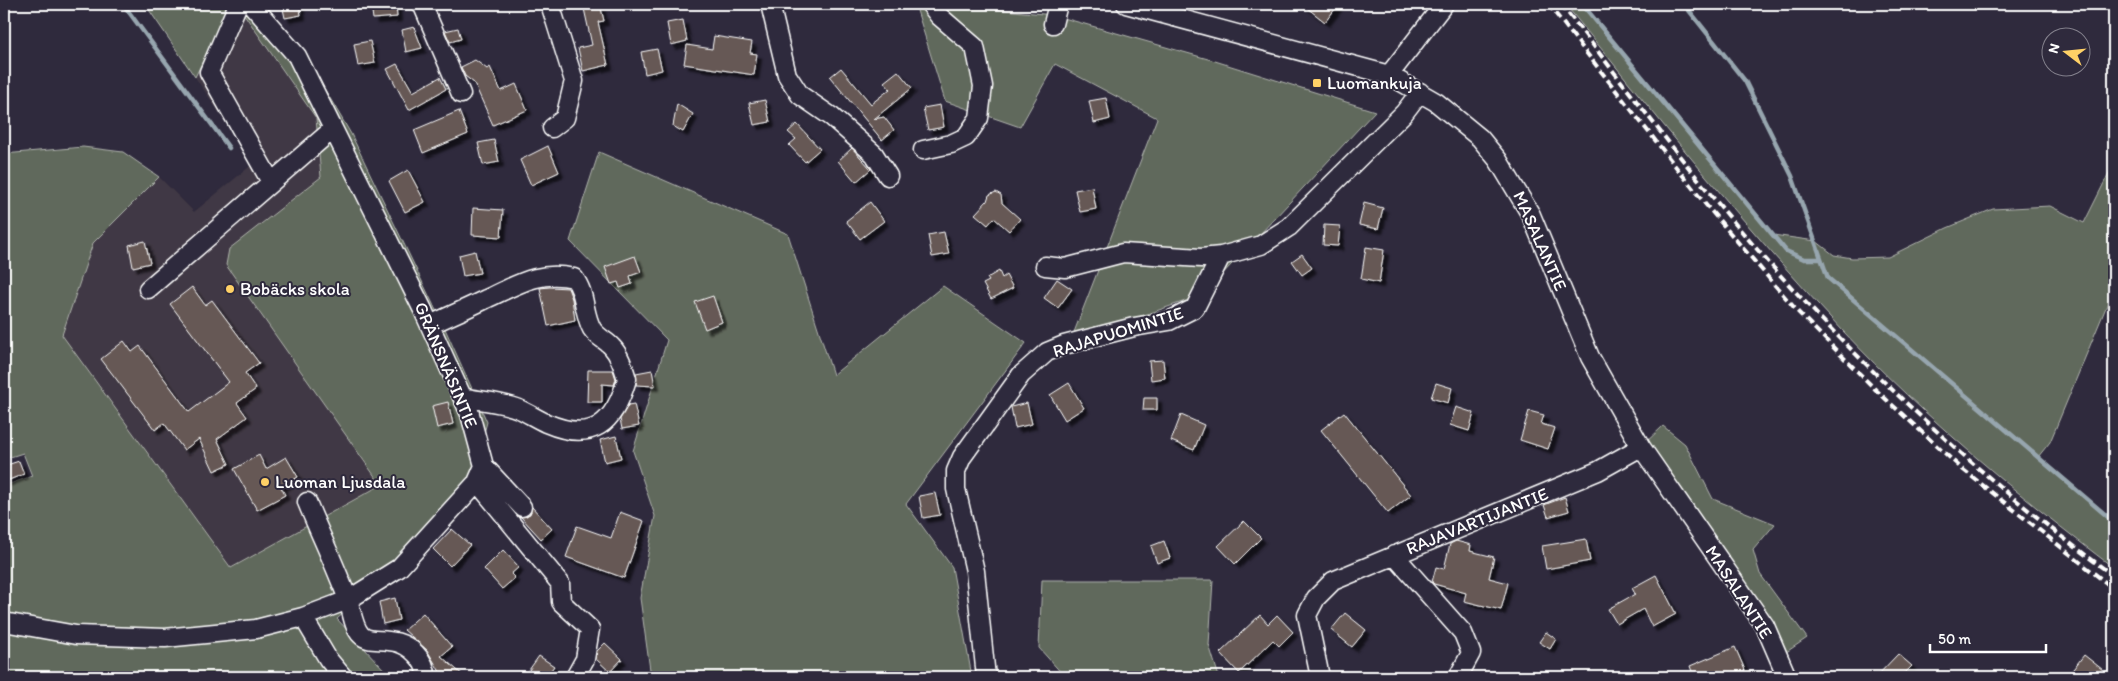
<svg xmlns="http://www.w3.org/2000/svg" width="2118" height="681" font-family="Itim,sans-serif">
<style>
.built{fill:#403844}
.green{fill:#61695c;stroke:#b0b4ae}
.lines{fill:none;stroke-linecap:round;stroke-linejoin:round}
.stream{stroke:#97a6af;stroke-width:4.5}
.building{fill:#665854;stroke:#fff;filter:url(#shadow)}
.minor-casing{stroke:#fff;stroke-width:21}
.minor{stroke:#2f2a3d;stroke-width:18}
.rail{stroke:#fff;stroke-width:4;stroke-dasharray:8 4;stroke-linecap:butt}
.poi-dot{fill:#ffd166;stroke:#2f2a3d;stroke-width:2}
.labels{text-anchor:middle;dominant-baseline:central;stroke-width:4;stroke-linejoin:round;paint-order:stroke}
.poi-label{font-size:18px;fill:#fff;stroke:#2f2a3d;text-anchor:start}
.street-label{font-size:18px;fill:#fff;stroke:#2f2a3d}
</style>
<defs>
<filter id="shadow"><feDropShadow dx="4.5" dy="4.5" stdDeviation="1" flood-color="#0009"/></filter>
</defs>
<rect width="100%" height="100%" fill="#2f2a3d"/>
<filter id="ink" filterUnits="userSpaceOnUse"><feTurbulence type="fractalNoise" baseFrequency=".02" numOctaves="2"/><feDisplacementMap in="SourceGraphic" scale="10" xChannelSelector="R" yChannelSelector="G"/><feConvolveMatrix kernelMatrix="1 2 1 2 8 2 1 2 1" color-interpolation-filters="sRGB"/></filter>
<g filter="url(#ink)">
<path class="built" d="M231,4H237L316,118L321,177L381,485L231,568L62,335L93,243L159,177L194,212L254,163L195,77Z"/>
<path class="green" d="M145,4H231L195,77Z
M237,4H265L301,49L351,134L446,331L487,422L480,448L490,482L337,619L391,677H4V486L32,476L23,453L4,459V154L83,147L123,152L159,177L93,243L62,335L231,568L381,485L226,265L229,249L321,177L316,118Z
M915,4H945L1053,15L1215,61L1375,111L1203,295L1071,340L1157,118L1055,64L1020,127L945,101Z
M1565,4H1582L1773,235L1816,241L1834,255L1852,258L1888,257L1947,228L1993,209L2050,206L2084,223L2114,163V288L2050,442L2038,457L2114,522V568C2019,496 1925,418 1843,331C1745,227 1655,115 1565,4Z
M599,152L788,234L833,375L943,286L1026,343L906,504L952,567L972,677H651L640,598L655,516L633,451L667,340L570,241Z
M1663,426L1685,444L1713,499L1775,524L1753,550L1760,574L1807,638L1779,657L1641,447Z
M1042,580H1213L1209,645L1219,677H1065L1039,648Z"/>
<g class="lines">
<path class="stream" d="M123,4L229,148
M1582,4L1786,251L1804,259H1821
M1684,4L1745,81L1792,176L1828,278L2114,522"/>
</g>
<path class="building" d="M282,4H299L301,15L285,18Z
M371,4H396L397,17L373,19Z
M583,4H600L604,21L598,22L608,65L583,71L578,48L592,45Z
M1302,4H1339L1325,22Z
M683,20L687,41L671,45L667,23Z
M414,27L422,48L406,52L402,30Z
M458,28L461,39L450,42L445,31Z
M714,36L752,42L750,53L757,54L754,75L684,64L687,45L712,49Z
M370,41L375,63L358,66L354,44Z
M657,49L662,70L645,74L641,52Z
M475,60L487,69L490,67L501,91L516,84L527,110L493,125L474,83L465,76L461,67Z
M397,64L413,92L440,77L446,89L409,110L387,69Z
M841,68L871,104L890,89L884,82L898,71L912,88L874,119L884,117L894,130L882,140L830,77Z
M1106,98L1110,119L1094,123L1089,101Z
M765,100L770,122L754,125L749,103Z
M677,104L693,114L683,132L673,126Z
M940,105L944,127L928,130L923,108Z
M459,111L468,134L423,153L414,130Z
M797,124L820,149L805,162L789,145L796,139L788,132Z
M494,140L499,162L483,165L478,143Z
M548,146L559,172L531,185L520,160Z
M852,148L871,169L856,182L838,161Z
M408,170L425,202L405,212L389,181Z
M1092,187L1096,209L1080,212L1075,190Z
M996,192L1001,195L1002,203L1020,219L1009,231L994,218L988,225L975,214L987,201L989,195Z
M870,202L884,221L860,239L846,221Z
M1364,203L1383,208L1378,229L1359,225Z
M473,208L503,210L501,237L472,235Z
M1324,225L1340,226L1338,246L1323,245Z
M944,232L949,254L932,257L928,235Z
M145,241L150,263L133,267L129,245Z
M1366,247L1384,250L1379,283L1361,279Z
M475,251L480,273L463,276L459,255Z
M1302,254L1312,268L1302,275L1292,261Z
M635,256L641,272L630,276L632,284L620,288L618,282L611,284L605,267Z
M999,271L1002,278L1006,275L1013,288L991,299L983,284L989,281L987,278Z
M1057,279L1072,289L1058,308L1044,298Z
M192,287L205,305L212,300L259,363L245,373L256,389L237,403L247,417L217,439L229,464L214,471L199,439L184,450L164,423L155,430L101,359L124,341L132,352L140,346L189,412L229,382L170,304Z
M550,287L568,288L572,299L575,320L548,326L540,288Z
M713,296L722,322L705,329L695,302Z
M1163,360L1165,378L1151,380L1149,361Z
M588,370H613L616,379L614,385L602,384V402H587Z
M652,370L655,386L636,385V373Z
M1069,383L1084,408L1065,420L1050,395Z
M1436,383L1452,388L1448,403L1431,398Z
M1144,398H1157V410H1143Z
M448,402L453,424L437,428L432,406Z
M1027,403L1032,424L1015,428L1011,407Z
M634,404L639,426L622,429L620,419L628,405Z
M1456,407L1474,413L1469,431L1450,425Z
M1529,411L1544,415L1541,424L1555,428L1548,449L1520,440Z
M1344,412L1411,495L1388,513L1321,430Z
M1181,415L1204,425L1194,450L1171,441Z
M616,436L621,458L605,462L600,440Z
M259,455L266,469L286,457L298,477L281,487L285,495L257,510L234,469Z
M19,461L24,474L4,482V466Z
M935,493L940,515L923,518L919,496Z
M1565,497L1569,511L1548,517L1544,505Z
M532,507L552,529L541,539L521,517L530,514Z
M620,512L644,521L624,578L566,557L577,526L611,538Z
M1244,521L1261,538L1235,564L1218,546Z
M452,529L470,545L450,566L433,549Z
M1586,539L1590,561L1546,569L1542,546Z
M1164,541L1170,558L1157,563L1151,546Z
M1456,541L1471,545L1470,551L1494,557L1489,578L1508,583L1501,610L1464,601L1466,593L1434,584L1432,582L1436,567L1444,569L1450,544Z
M503,550L519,567L511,574L515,578L502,589L484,569Z
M1656,575L1676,614L1652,627L1643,609L1617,624L1608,609L1635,594L1632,588Z
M395,598L399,620L383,624L379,602Z
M423,613L452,647L441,656L465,677H443L427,650L404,630Z
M1345,613L1366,630L1352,647L1331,630Z
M1260,615L1268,624L1277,615L1293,632L1279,646L1273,640L1239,673L1220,653Z
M1546,632L1556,639L1550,649L1539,642Z
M605,643L622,659L610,672L596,659L597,651Z
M1735,647L1745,670L1728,677H1694L1690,666Z
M1898,654L1912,666L1901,677H1876Z
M2084,655L2103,670L2098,677H2067Z
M539,656L554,666L546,677H524Z"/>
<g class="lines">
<defs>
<path id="minor" d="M238,4L209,72L271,182
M422,4L461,94
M550,4L574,81L565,118L552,128
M770,4L787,75L800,95L832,117L874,154L888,176
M1126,4L1389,75L1436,102L1480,138L1498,160L1531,215L1590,357L1641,447L1765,626L1787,677
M1053,24L1057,8
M1389,75L1444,4
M923,150L951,144L966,137L979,118L983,86L975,47L939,16L930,4
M1045,266L1065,268L1123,253L1201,258L1221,256
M148,289L332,130
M430,325C449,316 468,308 486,299C517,285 538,270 574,278C586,293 583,313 592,329C598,338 606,340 612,347C620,355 624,369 627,379C614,424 593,443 546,423C537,419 528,413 519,409C502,402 480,401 462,397
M484,466L522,507
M477,482L560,583L561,602L590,629L585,659L575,677
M307,502C320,534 336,567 348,600C352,611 353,627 361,635C371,646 395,632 416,654C423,661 426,667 426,677
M1394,555L1463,633L1471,653L1458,677
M303,617L328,659L343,677
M4,622L76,635L165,638L256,629L303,617L348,600L399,568L477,482L484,466L470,414L422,308L297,56L251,4
M986,677L975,571L956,489V471L962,457L1021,375L1047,352L1064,345L1134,327L1169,321L1195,308L1221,256L1261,245L1289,227L1404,113L1420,92
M1320,677L1307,615L1316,598L1333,581L1598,471L1641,447"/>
</defs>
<use href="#minor" class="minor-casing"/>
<use href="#minor" class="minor"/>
<path class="rail" d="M1548,4L1706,205L1798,312L1876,390L1961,468L2114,589
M1561,4C1641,106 1718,211 1808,305C1902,404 2004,496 2114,576"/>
</g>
</g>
<g class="poi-dot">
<rect x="1312" y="78" width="10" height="10" rx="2.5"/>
<circle cx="230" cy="289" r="5"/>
<circle cx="265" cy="482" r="5"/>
</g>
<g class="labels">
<g class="poi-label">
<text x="1327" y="83">Luomankuja</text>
<text x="240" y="289">Bobäcks skola</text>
<text x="275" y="482">Luoman Ljusdala</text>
</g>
<g class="street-label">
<text transform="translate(1540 241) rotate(66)">MASALANTIE</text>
<text transform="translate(1118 332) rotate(-17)">RAJAPUOMINTIE</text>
<text transform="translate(446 365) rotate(67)">GRÄNSNÄSINTIE</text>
<text transform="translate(1477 521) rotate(-22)">RAJAVARTIJANTIE</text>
<text transform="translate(1739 592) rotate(57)">MASALANTIE</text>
</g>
</g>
<rect width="2118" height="681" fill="none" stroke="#2f2a3d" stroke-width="20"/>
<rect x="10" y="10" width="2098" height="661" fill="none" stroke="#fff" stroke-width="2" filter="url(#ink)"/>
<g transform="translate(2066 52) rotate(286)"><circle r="24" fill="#2f2a3d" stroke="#827f8b"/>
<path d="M0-4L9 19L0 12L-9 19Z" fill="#ffd166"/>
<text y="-8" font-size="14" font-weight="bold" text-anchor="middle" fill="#ffffff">N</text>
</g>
<path d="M1930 644v8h116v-8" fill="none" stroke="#ffffff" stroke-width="2.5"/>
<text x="1938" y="644" font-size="15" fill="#ffffff" stroke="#2f2a3d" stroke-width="4" paint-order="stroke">50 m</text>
</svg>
